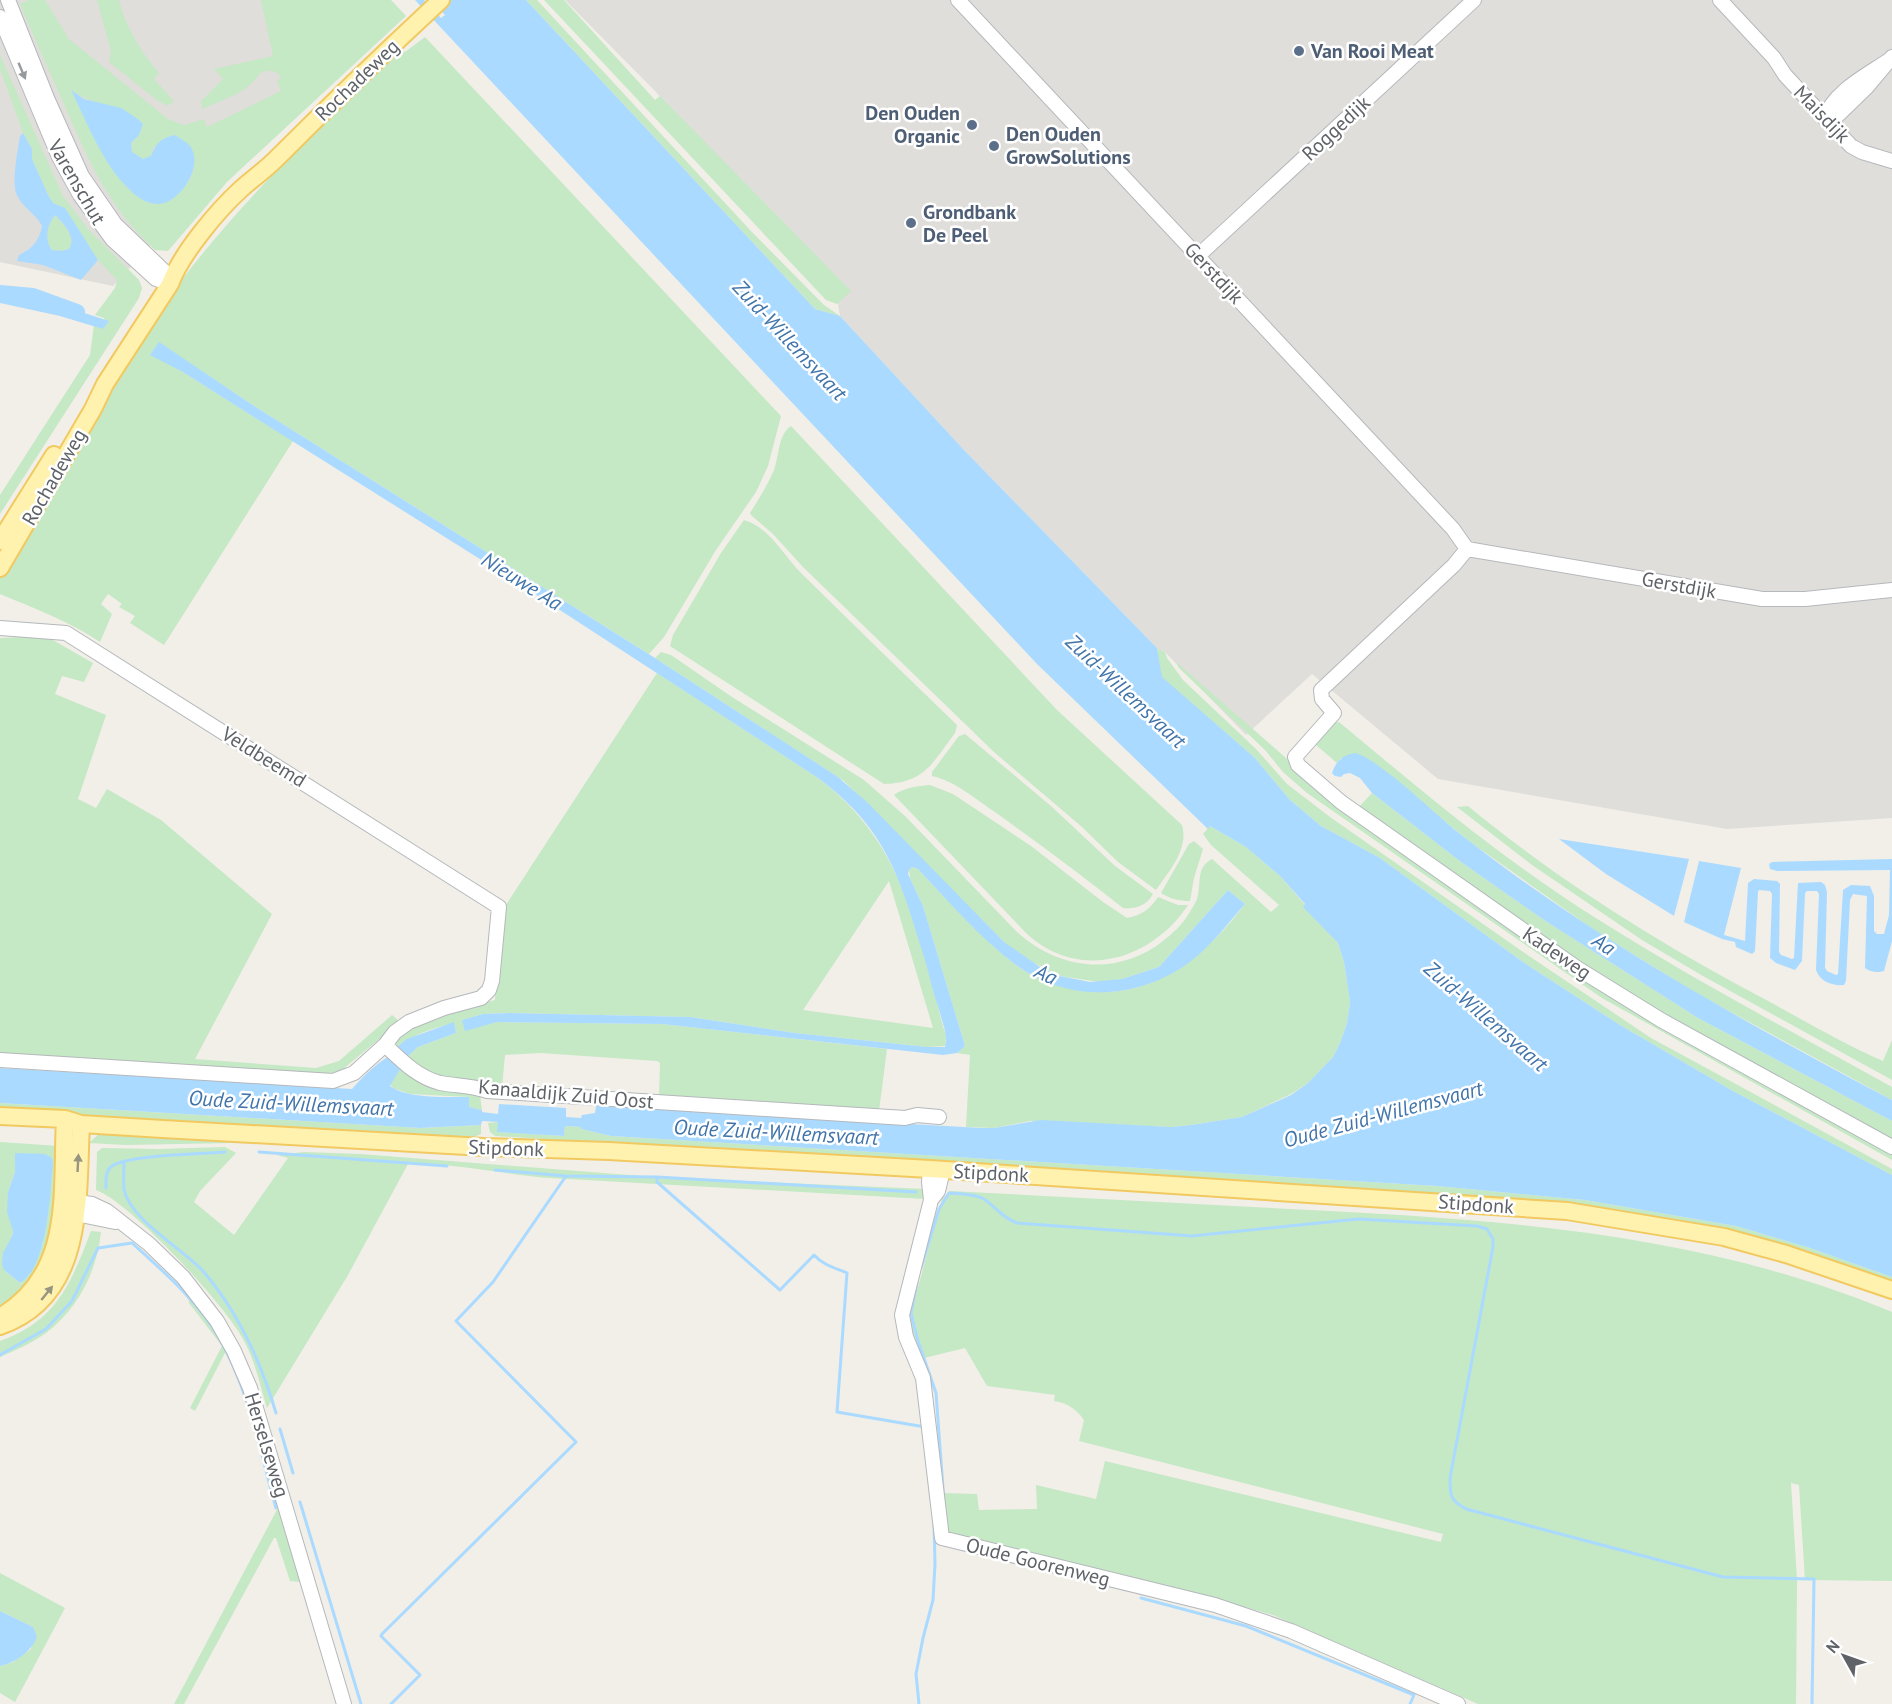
<svg xmlns="http://www.w3.org/2000/svg" width="1892" height="1704" font-family="'PT Sans',sans-serif">
<style>
.industrial{fill:#e0deda}
.green{fill:#c5e8c5;fill-rule:evenodd}
.water{fill:#aadaff;fill-rule:evenodd}
.lines{fill:none;stroke-linecap:round;stroke-linejoin:round}
.stream{stroke:#aadaff;stroke-width:3}
.river{stroke:#aadaff;stroke-width:16}
.minor-casing{stroke:#b5b8bc;stroke-width:16}
.major-casing{stroke:#f2c960;stroke-width:20}
.minor{stroke:#fff;stroke-width:14}
.major{stroke:#fff2af;stroke-width:16}
.oneway{fill:#979a9d}
.oneway2{fill:#979581}
.service-dot{fill:#5c6f8a;stroke:#fff;stroke-width:2}
.labels{text-anchor:middle;dominant-baseline:central;stroke-width:5;stroke-linejoin:round;paint-order:stroke}
.service-label{font-size:20px;font-weight:bold;fill:#4e5e75;stroke:#fff;text-anchor:start}
.street-label{font-size:20px;fill:#5f6368;stroke:#fff}
.water-label{font-size:21px;font-style:italic;fill:#4174aa;stroke:#fff}
</style>
<rect width="100%" height="100%" fill="#f1efe8"/>
<path class="industrial" d="M0,0H378L113,286L0,262Z
M565,0H1892V818L1727,829L1438,779L1312,674L1246,735L1165,652L1157,648L965,451L840,316L834,279L652,88Z"/>
<path class="green" d="M28,0H45L69,39L168,119L184,125L204,119L207,127L281,91L277,82L281,77C274,69 269,70 260,73C247,94 224,99 202,109L201,101L223,79L214,69L273,56L261,0H391L406,16L227,182L168,251L155,250C108,206 89,162 64,104C49,71 34,37 20,4ZM73,91C96,108 120,102 143,124L139,135L131,143L132,152L143,160L151,156L154,146L193,156L194,168L190,180L154,204L144,200L126,187Z
M97,0H119C125,26 142,53 159,73L154,79L173,100L172,104L166,105L158,101L109,62L111,51Z
M526,0H537L750,230L824,305L840,316L815,309Z
M544,0H564L655,100L660,96L851,291L837,304L826,300Z
M425,37L781,416L768,466L756,492L716,550L664,637L649,654L251,404L159,343L151,355L165,361L293,441L164,645L130,623L135,616L119,607L122,604L108,594L101,604L112,614L100,642C71,622 33,608 0,594V574L166,301C234,207 317,129 401,49L405,52Z
M0,55L63,196L88,229L139,280L142,288L139,298L0,514V495L90,355L94,325L103,329L104,318L95,315L115,288L117,280L98,260L65,209L53,203L48,195L32,159V149L23,133L0,69Z
M55,215C63,224 77,237 69,249L62,251L52,250C44,240 47,226 55,215Z
M791,426L1057,710L1182,825C1189,849 1169,871 1156,890L1118,862L1082,827L994,752L803,567L773,534L751,515L750,513C759,499 767,486 774,470C779,457 778,434 791,426Z
M744,520C769,527 784,556 801,573C853,624 905,675 957,725L955,733C933,762 925,783 884,784L670,646L673,635L721,553Z
M22,637L51,639L93,663L84,682L62,676L55,694L106,715L78,799L96,808L107,789L161,820L272,914L195,1059L316,1068L339,1061L392,1015L400,1022L343,1069L322,1076L0,1059V638Z
M1157,648L1165,652L1167,658L1183,680L1256,749L1287,784L1330,817L1526,954L1651,1038L1892,1169V1175L1733,1091L1620,1025L1523,962L1380,858L1321,826L1289,799L1255,758L1161,677Z
M661,652L671,655L732,697L864,780L906,817L1017,932C1059,970 1117,977 1163,941C1172,934 1182,925 1188,915C1191,910 1195,904 1197,899C1202,883 1195,868 1212,859L1271,912L1279,905L1211,845L1203,834L1210,826L1246,847L1280,876L1305,905L1304,907L1338,943L1344,962L1350,1002L1347,1023L1340,1043L1333,1057L1308,1083L1291,1094L1242,1117L1191,1125L1171,1127L1030,1121L994,1128L966,1127L970,1055L957,1053L965,1046L923,906L910,878L909,870L912,867L918,869C934,887 952,904 969,922C987,940 1005,959 1028,973C1042,981 1055,984 1071,988C1145,1006 1203,960 1245,904L1228,890L1159,967L1122,979L1099,982L1060,976L1026,959L1004,942L844,781L655,658Z
M1175,661L1294,765L1533,941L1892,1148V1160L1602,998L1307,793L1283,772L1265,750L1179,668Z
M657,673L818,778C892,834 912,905 934,991C938,1006 941,1021 946,1036L945,1046L927,1047L795,1033L690,1017L511,1013L483,1014L462,1020L483,1025L497,1022L662,1024L887,1049L879,1111L659,1097L660,1063L657,1061L541,1053L505,1055L502,1087L448,1079L423,1072L407,1057L418,1047L456,1033L454,1023C434,1028 414,1034 397,1047L395,1045C402,1019 471,1006 495,1000L500,914ZM889,881L933,1028L803,1010Z
M1339,722C1417,787 1495,853 1580,908C1681,973 1787,1029 1892,1087V1100L1696,993L1597,932L1473,844L1365,757L1341,758L1337,763L1316,745L1314,740L1331,723Z
M965,734L1051,806L1115,866L1153,894C1146,906 1136,909 1123,908C1080,874 1037,842 992,810C974,798 955,781 932,776V772L959,736Z
M930,785L953,794L1031,846L1103,902L1127,918C1142,915 1150,909 1158,897L1178,905H1188C1157,952 1098,977 1046,948C1039,944 1033,939 1027,934L894,795C903,788 918,786 930,785Z
M1372,793L1461,862L1544,920L1698,1018L1892,1121V1139L1788,1085L1610,984L1358,808Z
M1468,806C1561,883 1664,946 1770,1002C1808,1023 1844,1044 1883,1061L1892,1040V1080L1703,976L1642,940L1532,865L1457,807Z
M1194,841L1203,849L1194,878L1190,901C1179,901 1170,899 1161,893L1189,844Z
M401,1067L417,1081L440,1088L480,1095L482,1110L468,1107L469,1097L410,1094L393,1088L390,1084Z
M0,1103L420,1128L481,1125V1134L472,1138H459L0,1110Z
M498,1122V1132L564,1136L565,1126L581,1127V1129L611,1136L1437,1186L1585,1200L1736,1226L1807,1247L1892,1277V1287L1717,1231L950,1166L495,1136L490,1132L488,1123Z
M106,1133L228,1140L230,1143L126,1145L89,1143L98,1135Z
M0,1142L58,1146L59,1200L39,1275L0,1311ZM15,1153L43,1243L29,1275L20,1283L4,1270L13,1231L8,1192L15,1172Z
M225,1147L236,1153L200,1191L194,1202L234,1235L288,1158L277,1155L304,1152L360,1154L667,1178L926,1189L925,1199L550,1178C502,1174 456,1163 408,1164L348,1275L267,1408C260,1385 255,1360 243,1339C225,1305 130,1202 96,1190L97,1152L102,1148L159,1149Z
M950,1191C1063,1197 1177,1203 1290,1209C1494,1219 1701,1232 1892,1312V1581L1805,1580L1799,1485L1791,1483L1797,1580L1796,1704H1478L1273,1615L1194,1593L945,1534L942,1493L977,1494L979,1510L1037,1509L1036,1485L1096,1499L1105,1461L1441,1542L1443,1534L1079,1441L1084,1420C1076,1409 1068,1403 1054,1401L1055,1395L987,1386L965,1348L920,1359C915,1344 910,1330 911,1313L942,1199Z
M91,1231L101,1232C97,1271 78,1309 46,1333C32,1343 16,1350 0,1357V1341C57,1321 71,1283 91,1231Z
M188,1293L229,1345L195,1411L190,1408L222,1346L189,1303Z
M279,1506L302,1582L290,1581L276,1538H274L184,1704H174Z
M0,1573L65,1608L15,1702L0,1693V1666L13,1662L31,1649L33,1627L0,1611Z"/>
<path class="water" d="M415,0H424L441,18L445,15L431,0H526L815,309L840,316L965,451L1157,648L1162,677L1255,758L1289,799L1321,826L1380,858L1523,962L1620,1025L1733,1091L1892,1175V1277L1807,1247L1736,1226L1585,1200L1437,1186L611,1136L581,1129V1127L565,1126L564,1136L497,1132L498,1122L482,1121L481,1125L420,1128L0,1103V1068L352,1089C365,1074 380,1060 398,1051L397,1047L407,1039L454,1022L456,1033L418,1047L407,1057L390,1086C408,1099 447,1097 469,1097V1107L482,1110V1112L498,1114L499,1104L566,1108V1117L581,1118L582,1115L595,1113L596,1106L981,1128H994L1041,1120L1171,1127L1191,1125L1242,1117L1291,1095L1308,1083L1333,1057L1340,1043L1347,1023L1350,1002L1344,962L1338,943L1303,907L1305,904L1280,876L1246,847L1210,826L1208,829L1037,664Z
M71,90L84,99L121,108L135,117L143,124L139,135L131,143L132,152L143,159L151,156C156,143 161,138 175,135C179,138 187,142 190,146C205,166 179,205 157,204C145,204 133,194 126,186C102,162 86,120 71,90Z
M23,133L32,149V159L48,195L53,203L65,208L98,260L81,280L43,265L17,261L19,255C33,248 39,241 42,226C36,214 24,209 18,197C10,185 18,151 20,136ZM55,215C64,224 77,237 69,249L62,251L52,250C44,240 47,225 55,215Z
M0,292L72,309L109,321L103,329L60,316L0,303Z
M159,342L251,404L655,658L838,777L869,804L1004,942L1040,967L1060,976L1090,982L1122,979L1159,967L1228,890L1245,904C1228,923 1212,945 1191,961C1140,1000 1069,1004 1016,965C981,939 948,901 918,869L912,867L909,870L908,874L923,906L965,1046L957,1053L943,1055L662,1024L497,1022L465,1031L462,1020L483,1014L511,1013L690,1017L795,1033L927,1047H945L946,1040C946,1031 942,1021 940,1013C934,996 930,978 925,960C900,880 889,831 818,778L526,588L181,371L150,355Z
M1355,753C1378,758 1437,816 1459,833C1592,938 1742,1021 1892,1100V1121L1698,1018L1544,920L1461,862L1372,793L1360,778L1350,773L1344,774L1341,777L1335,776L1332,773C1336,761 1343,755 1355,753Z
M1559,839L1689,859L1674,916L1606,874Z
M1892,859V941L1884,971C1878,973 1870,972 1865,968L1867,896L1853,894L1850,900L1846,981L1844,985C1833,986 1820,982 1816,970L1819,894L1817,891H1807L1805,893L1802,961L1795,970L1776,963L1770,958L1772,894L1770,891L1759,890L1758,892L1755,951L1752,954L1736,947L1735,942L1722,939L1684,922L1699,861L1741,868L1724,935L1745,941L1748,883L1754,879L1777,881L1780,884L1779,952L1781,955L1792,959L1794,958L1798,883L1821,882L1825,885L1827,892L1825,968L1827,971L1836,975L1838,974L1843,890L1851,885L1870,886L1874,896V931L1877,934H1884L1889,915L1890,870L1777,871L1770,869L1769,864L1772,862Z
M15,1153L45,1154L52,1158L53,1163C50,1192 48,1267 20,1283L4,1270L2,1264L3,1253L12,1236L13,1231L7,1212L8,1192L15,1172Z
M0,1611L33,1627L37,1637C31,1652 15,1663 0,1666Z"/>
<g class="lines">
<path class="stream" d="M259,1152L447,1166
M124,1161C124,1170 123,1180 124,1189C130,1220 182,1248 203,1271C238,1312 261,1362 276,1413
M495,1170L566,1176L657,1177V1182L780,1290L814,1255C823,1265 835,1268 847,1273L837,1412L925,1427
M657,1177L916,1192
M106,1188C106,1180 105,1171 112,1166C128,1155 202,1154 225,1152
M921,1268L939,1209L949,1193C959,1194 973,1194 982,1198C995,1205 1000,1217 1017,1223L1192,1236L1358,1219L1477,1226L1487,1229L1493,1239V1247L1450,1478C1450,1496 1450,1500 1466,1509L1723,1577L1814,1579L1812,1704
M917,1283L911,1313L918,1341L936,1393L944,1502
M0,1355L46,1329L72,1301L98,1248L132,1243C162,1270 199,1302 219,1338C249,1389 260,1452 276,1508
M280,1429L293,1473
M300,1502L361,1704
M1141,1598L1246,1626L1414,1695L1410,1704
M391,1704L420,1675L381,1636L382,1634L576,1442L456,1321L493,1282L566,1176
M919,1704L916,1674L923,1638L933,1600L935,1564L934,1523"/>
<path class="river" d="M0,293L33,296L77,312"/>
<defs>
<path id="minor" d="M8,0L47,98L82,176L115,224L164,271L170,284
M958,0L1453,529L1467,549L1762,599H1805L1892,590
M1720,0L1774,58L1785,75L1851,146L1862,152L1892,161
M0,17L59,157L80,195L112,239L156,279L170,284
M1889,60C1867,75 1831,93 1825,119L1836,117L1866,88L1892,57
M1198,256L1474,0
M1467,549L1454,565L1321,690L1322,699L1334,713L1295,757L1298,765L1341,802L1577,968L1661,1020L1892,1147
M0,628L66,633L499,907L492,981L489,990L481,998L444,1008L409,1022L395,1032L385,1045L354,1073L333,1081L0,1060
M385,1045C401,1060 417,1077 440,1083C456,1086 471,1085 487,1091L905,1118L917,1115L939,1117
M930,1169L929,1182L931,1200L902,1315L906,1337L923,1378L942,1538L1215,1605L1291,1631L1458,1704
M931,1200L938,1191L943,1170
M69,1204L77,1202L92,1204L107,1211L149,1244L183,1277L217,1321L234,1351L250,1388L344,1704
M67,1209L76,1214L115,1222"/>
<path id="major" d="M0,541L54,455
M0,568L93,409L105,384L170,284C181,254 217,211 241,189C252,179 265,170 276,159C330,105 385,52 441,0
M0,1116L65,1119L81,1124L163,1129L484,1147L609,1151L930,1169L1567,1211L1724,1237L1786,1254L1892,1290
M0,1317C74,1273 61,1193 65,1119
M0,1326C86,1296 77,1198 81,1124"/>
</defs>
<use href="#minor" class="minor-casing"/>
<use href="#major" class="major-casing"/>
<use href="#minor" class="minor"/>
<use href="#major" class="major"/>
</g>
<defs><path id="oneway-solid" d="M-6-.8H1V-3.2L6.5 0L1 3.2V.8H-6Z" transform="scale(1.5)"/></defs>
<use class="oneway" href="#oneway-solid" transform="translate(22 71) rotate(67)"/>
<g class="oneway2">
<use href="#oneway-solid" transform="translate(78 1163) rotate(-87)"/>
<use href="#oneway-solid" transform="translate(47 1293) rotate(-51)"/>
</g>
<g class="service-dot">
<circle cx="1299" cy="51" r="6"/>
<circle cx="972" cy="125" r="6"/>
<circle cx="994" cy="146" r="6"/>
<circle cx="911" cy="223" r="6"/>
</g>
<g class="labels">
<g class="service-label">
<text x="1311" y="51">Van Rooi Meat</text>
<text x="960" y="113" text-anchor="end">Den Ouden<tspan x="960" dy="23">Organic</tspan></text>
<text x="1006" y="134">Den Ouden<tspan x="1006" dy="23">GrowSolutions</tspan></text>
<text x="923" y="212">Grondbank<tspan x="923" dy="23">De Peel</tspan></text>
</g>
<g class="street-label">
<text transform="translate(357 80) rotate(-44)">Rochadeweg</text>
<text transform="translate(1822 114) rotate(46)">Maisdijk</text>
<text transform="translate(1336 128) rotate(-43)">Roggedijk</text>
<text transform="translate(77 182) rotate(60)">Varenschut</text>
<text transform="translate(1214 273) rotate(47)">Gerstdijk</text>
<text transform="translate(54 477) rotate(-60)">Rochadeweg</text>
<text transform="translate(1679 585) rotate(10)">Gerstdijk</text>
<text transform="translate(264 757) rotate(32)">Veldbeemd</text>
<text transform="translate(1557 953) rotate(34)">Kadeweg</text>
<text transform="translate(566 1094) rotate(5)">Kanaaldijk Zuid Oost</text>
<text transform="translate(506 1148) rotate(2)">Stipdonk</text>
<text transform="translate(991 1173) rotate(3)">Stipdonk</text>
<text transform="translate(1476 1204) rotate(4)">Stipdonk</text>
<text transform="translate(267 1445) rotate(73)">Herselseweg</text>
<text transform="translate(1038 1562) rotate(14)">Oude Goorenweg</text>
</g>
<g class="water-label">
<text transform="translate(790 340) rotate(47)">Zuid-Willemsvaart</text>
<text transform="translate(522 581) rotate(32)">Nieuwe Aa</text>
<text transform="translate(1126 691) rotate(43)">Zuid-Willemsvaart</text>
<text transform="translate(1604 944) rotate(34)">Aa</text>
<text transform="translate(1046 974) rotate(25)">Aa</text>
<text transform="translate(1486 1016) rotate(41)">Zuid-Willemsvaart</text>
<text transform="translate(291 1103) rotate(3)">Oude Zuid-Willemsvaart</text>
<text transform="translate(1383 1114) rotate(-15)">Oude Zuid-Willemsvaart</text>
<text transform="translate(776 1132) rotate(3)">Oude Zuid-Willemsvaart</text>
</g>
</g>
<g transform="translate(1844 1656) rotate(310)" stroke="#ffffff" stroke-width="4.5" paint-order="stroke">
<path d="M0-4.5L10 22L0 15L-10 22Z" fill="#5f6368"/>
<text y="-9" font-size="16" font-weight="bold" text-anchor="middle" fill="#5f6368">N</text>
</g>
</svg>
